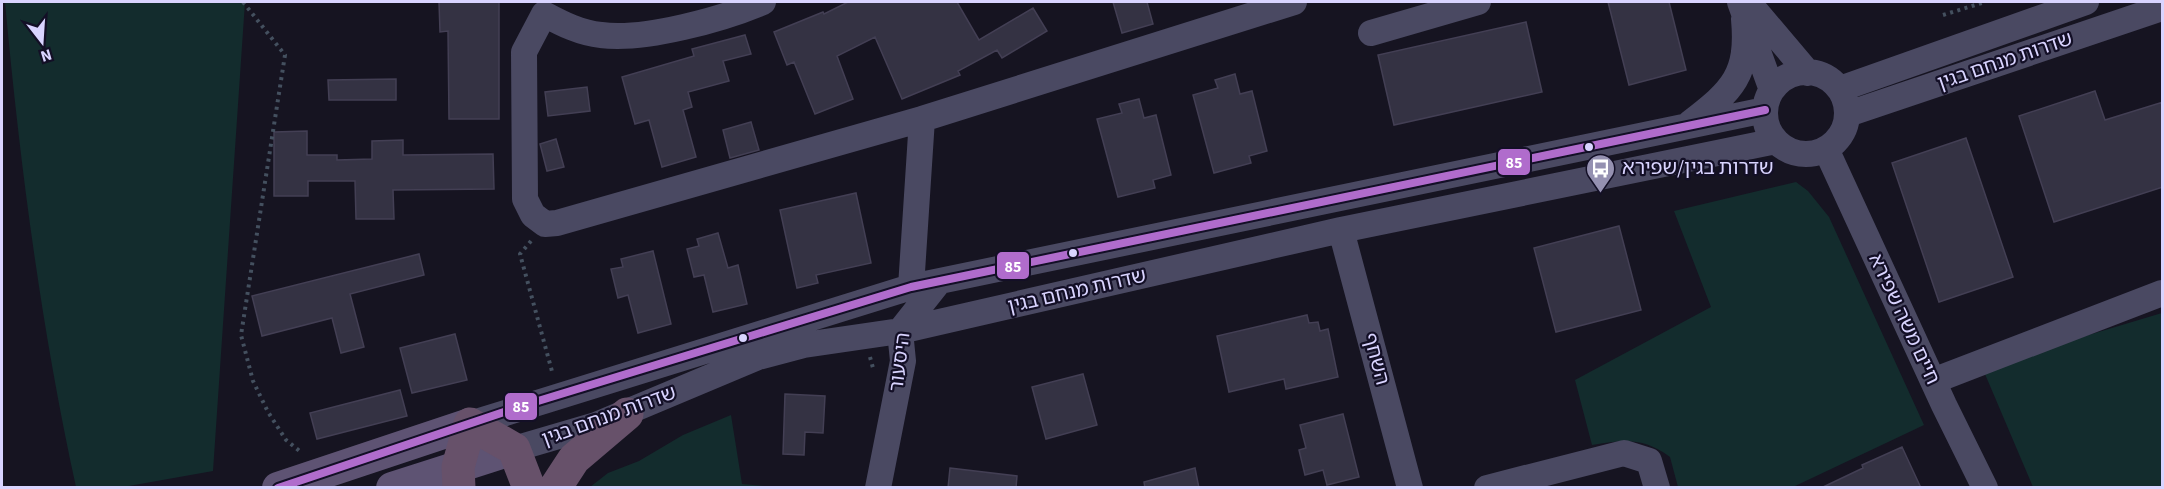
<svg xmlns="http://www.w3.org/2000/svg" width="2164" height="489" font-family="'Source Sans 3','Noto Sans Hebrew',sans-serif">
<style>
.green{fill:#132c2d}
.building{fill:#343243;stroke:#433f54;stroke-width:1.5}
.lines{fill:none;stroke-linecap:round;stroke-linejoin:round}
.path{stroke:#44505f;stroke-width:4;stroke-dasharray:3 4.5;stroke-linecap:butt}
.minor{stroke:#4a4962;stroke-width:26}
.major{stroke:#5e5373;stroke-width:32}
.highway{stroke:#67516a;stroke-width:33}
.bus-1-casing{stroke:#130f26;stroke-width:12}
.bus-1{stroke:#b06ccc;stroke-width:8}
.bus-dot{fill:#d9d4ff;stroke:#130f26;stroke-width:2}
.labels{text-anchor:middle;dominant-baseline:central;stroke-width:4.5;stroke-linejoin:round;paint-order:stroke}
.street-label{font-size:20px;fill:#d9d4ff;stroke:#130f26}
.poi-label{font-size:20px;fill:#d9d4ff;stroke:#130f26;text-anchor:start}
.line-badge{stroke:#130f26;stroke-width:2}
.badge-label{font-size:16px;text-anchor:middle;font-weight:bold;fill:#fff}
</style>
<rect width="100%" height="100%" fill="#161421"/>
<path class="green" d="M5,2H245L213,471L123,487H76C41,327 20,165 5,2Z
M1796,182L1808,191L1829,217L1924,425L1793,487H1678L1670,457C1643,437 1624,440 1592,445L1575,380L1711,307L1674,211Z
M2162,313V487H2033L1982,367Z
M731,415L742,484L776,487H590L608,473L639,461L683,435Z"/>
<path class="building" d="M439,2H499V119H449L448,31L440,32Z
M848,2H957L979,40L1033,8L1047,31L1002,58L997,50L958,71L960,75L902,99L875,37L837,56L853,99L815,114L794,62L787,65L774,32L823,12L824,14Z
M1113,2H1147L1153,24L1122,33Z
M1608,2H1669L1686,70L1629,85Z
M1526,22L1542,92L1394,125L1378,55Z
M745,35L751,54L723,61L729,81L688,92L692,107L683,110L696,157L662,167L649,120L635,124L622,77L694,56L692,49Z
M1235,74L1240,94L1252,91L1267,151L1249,156L1251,163L1214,173L1193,95L1218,88L1215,80Z
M396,79V100H329L328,80Z
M587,87L590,111L548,116L545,92Z
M2095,91L2105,120L2163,102V187L2054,222L2019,116Z
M1139,99L1144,118L1156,115L1171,175L1153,180L1155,188L1118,197L1097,119L1122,113L1119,104Z
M751,122L759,150L730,158L723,130Z
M307,131V155H337V160L372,159V141L403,140V155L493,154L494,189L393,190L394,219H356L355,181H308V196H274V132Z
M1966,138L2013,277L1939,302L1892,163Z
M556,139L564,167L547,171L540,144Z
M856,193L871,263L816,275L818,283L797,288L780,210Z
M1619,226L1641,310L1556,332L1534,248Z
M718,233L728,268L738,265L747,304L713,312L704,275L694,277L687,249L699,246L697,239Z
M653,251L671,324L638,333L628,295L618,298L611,269L623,267L621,259Z
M419,254L424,275L350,294L364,347L341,353L332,318L262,336L252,296Z
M1307,315L1309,323L1318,322L1320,331L1328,329L1338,377L1286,389L1284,379L1229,392L1217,336Z
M455,334L467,380L412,393L400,348Z
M1083,374L1097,425L1046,439L1032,387Z
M400,390L407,416L317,439L310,413Z
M785,394L825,396L823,433L805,432L804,455L783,454Z
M1343,414L1359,477L1327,485L1323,470L1305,475L1299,450L1306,448L1300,425Z
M1902,447L1921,488H1821L1863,468L1862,465Z
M950,468L1017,476L1016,488H948Z
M1195,468L1199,488H1145L1144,482Z"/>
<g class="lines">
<path class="path" d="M243,2L285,55L241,335L253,381L268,412L286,440L302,453
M1943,15L1985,2
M531,241L520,254L553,375
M870,357L873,368"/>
<path class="minor" d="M1740,2L1772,90
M1748,2L1808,73
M544,14L524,52L525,199L533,215L545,224L557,223L922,119L1294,2
M544,14C563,24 580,33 601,35C644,41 723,19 763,2
M1371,33L1478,2
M1765 113a41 41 0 1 1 82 0a41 41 0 1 1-82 0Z
M1840,89L2086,2
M1848,114L2162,8
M1690,123C1733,90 1749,75 1744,19
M1826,149L1944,405L1985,488
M1341,230L1410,488
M911,287L922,119
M1933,381L2162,293
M470,424L911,287L1765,110
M514,449L596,425L758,357L804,345L900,331L1341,230L1776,141
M878,488L903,361L900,331L938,283
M1487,488L1624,453L1649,461L1657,488"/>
<path class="major" d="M278,488L470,424
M392,488L514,449"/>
<path class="highway" d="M459,488L458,467L470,424L514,449L529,488
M555,488L574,459L627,414"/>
<defs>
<path id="bus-1" d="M278,488L525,405L911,287L1765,110"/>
</defs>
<use href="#bus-1" class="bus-1-casing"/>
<use href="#bus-1" class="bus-1"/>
</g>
<defs>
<symbol id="bus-pin" viewBox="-11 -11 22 30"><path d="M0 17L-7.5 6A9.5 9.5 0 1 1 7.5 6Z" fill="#9591b1" stroke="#130f26"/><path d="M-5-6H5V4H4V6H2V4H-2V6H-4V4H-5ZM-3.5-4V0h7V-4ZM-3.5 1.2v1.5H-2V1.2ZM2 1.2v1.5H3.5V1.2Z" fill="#fff"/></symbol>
</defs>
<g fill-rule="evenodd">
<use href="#bus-pin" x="1584" y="152" width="33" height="45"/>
</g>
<g class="bus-dot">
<circle cx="1589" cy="147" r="5"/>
<circle cx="1073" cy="253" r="5"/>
<circle cx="743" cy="338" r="5"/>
</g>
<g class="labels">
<g class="street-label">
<text transform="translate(2005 61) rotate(-19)">שדרות מנחם בגין</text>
<text transform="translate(1077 291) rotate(-13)">שדרות מנחם בגין</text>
<text transform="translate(1904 319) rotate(65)">חיים משה שפירא</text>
<text transform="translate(1376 359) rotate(75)">השחף</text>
<text transform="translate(900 362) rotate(-83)">היסעור</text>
<text transform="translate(609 416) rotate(-20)">שדרות מנחם בגין</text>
</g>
<g class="poi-label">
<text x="1622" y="168">שדרות בגין/שפירא</text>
</g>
</g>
<g class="line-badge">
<rect x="1497" y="148" width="34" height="28" rx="6" fill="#b06ccc"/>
<rect x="996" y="251" width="34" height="29" rx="6" fill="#b06ccc"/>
<rect x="504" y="392" width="34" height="29" rx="6" fill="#b06ccc"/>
</g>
<g class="badge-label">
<text x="1514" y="168">85</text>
<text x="1013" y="272">85</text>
<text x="521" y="412">85</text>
</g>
<rect width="2164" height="489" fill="none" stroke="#d9d4ff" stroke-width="6"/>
<g transform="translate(42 42) rotate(163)" stroke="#130f26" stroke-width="4.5" paint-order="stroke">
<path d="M0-4.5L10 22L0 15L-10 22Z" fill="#d9d4ff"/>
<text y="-9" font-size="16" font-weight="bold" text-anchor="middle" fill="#d9d4ff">N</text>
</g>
</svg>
